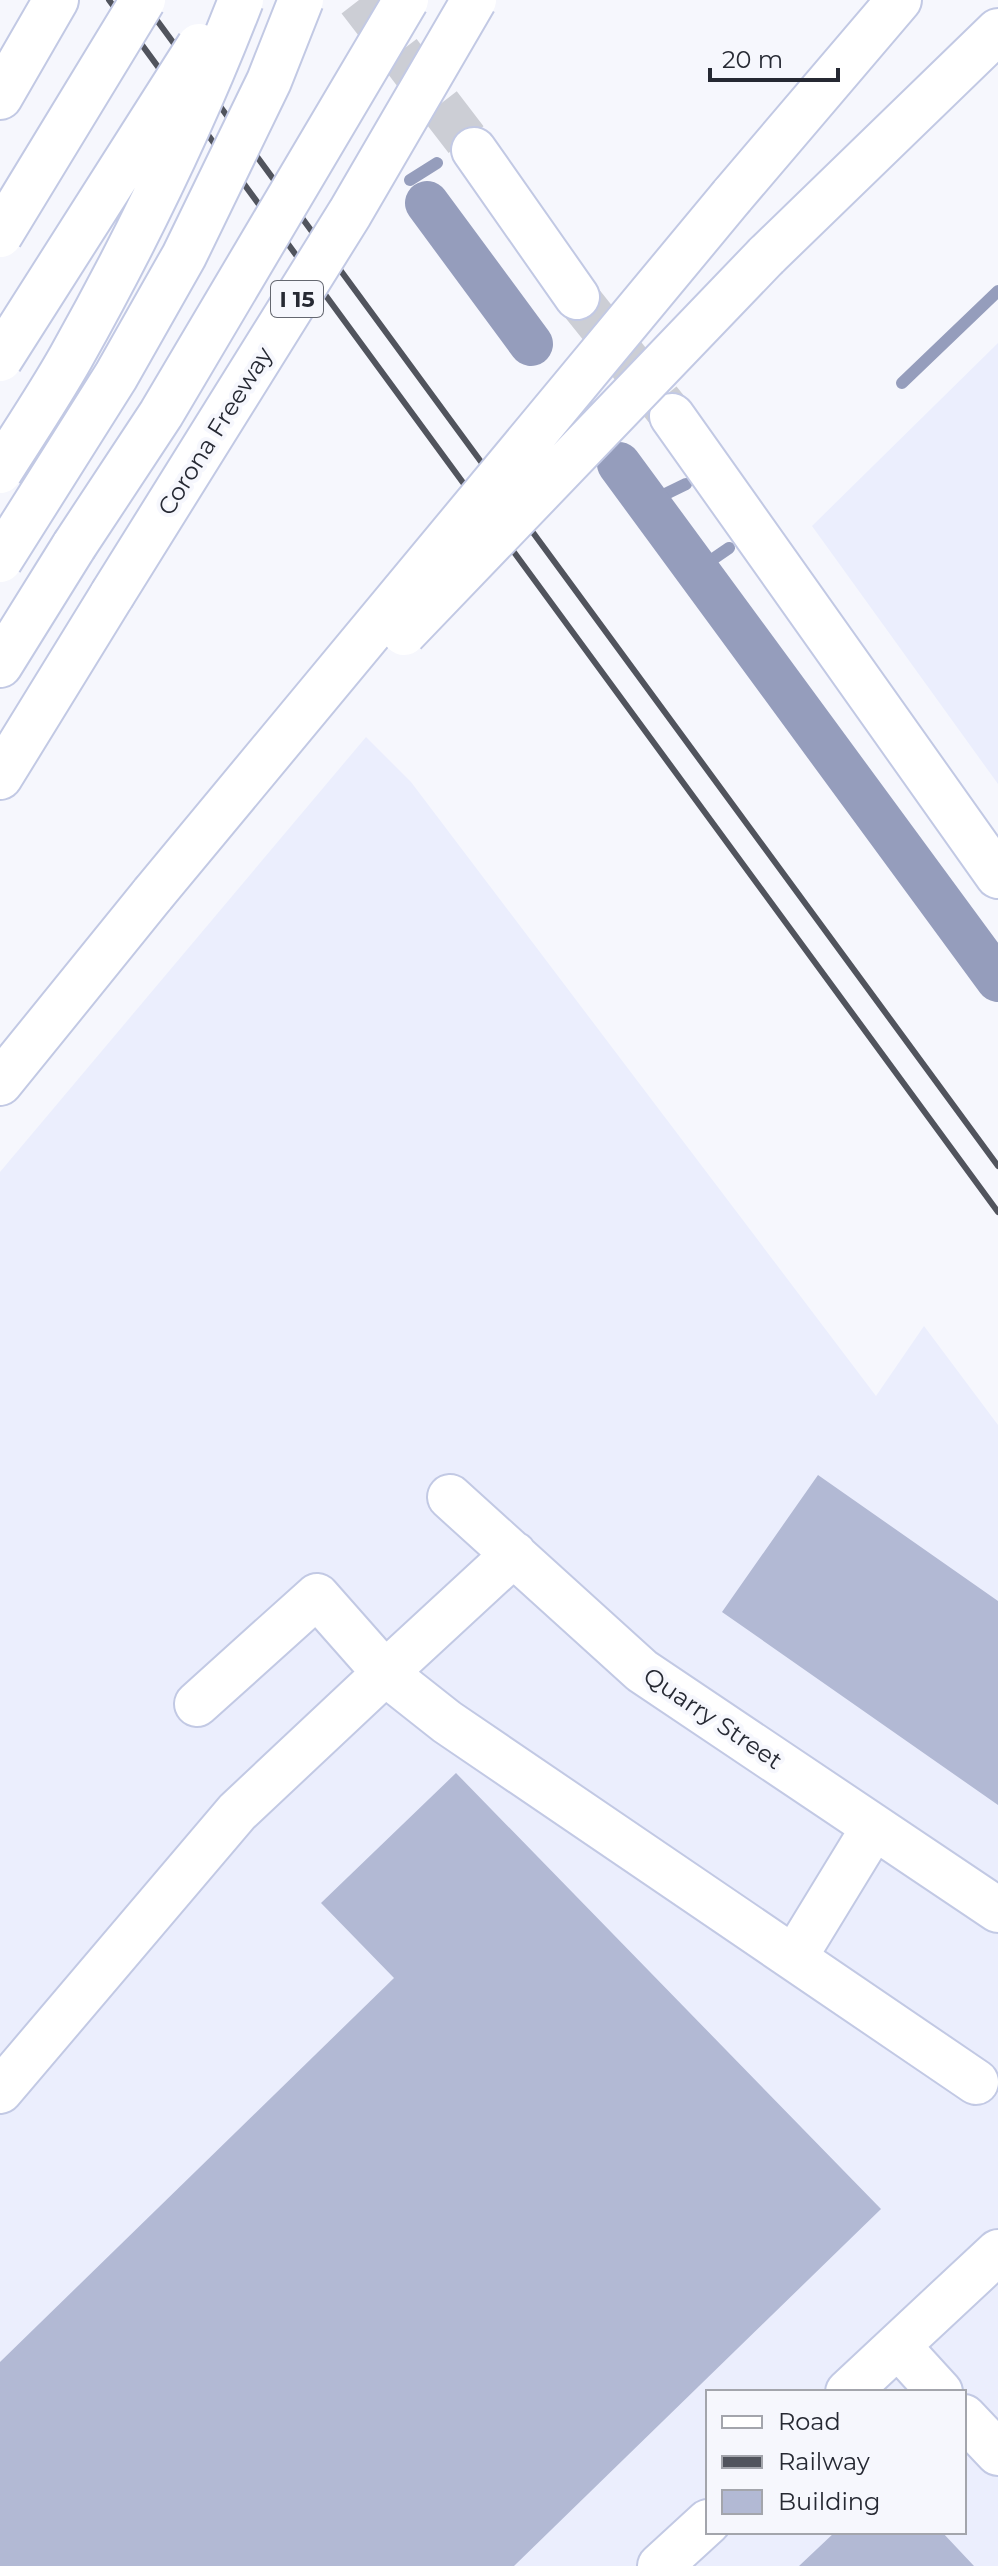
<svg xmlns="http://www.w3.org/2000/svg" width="998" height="2566" font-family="Montserrat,sans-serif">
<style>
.built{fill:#ebeefd;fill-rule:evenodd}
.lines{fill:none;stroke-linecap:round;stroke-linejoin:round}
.stream{stroke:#959dbc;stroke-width:12}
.canal{stroke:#959dbc;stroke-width:44}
.building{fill:#b2b9d4}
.minor-tunnel{stroke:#ccced5;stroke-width:44;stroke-dasharray:44 22;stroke-linecap:butt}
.minor-casing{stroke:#c2c9e4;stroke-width:48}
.highway-casing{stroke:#c2c9e4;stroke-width:48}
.minor{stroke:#fff;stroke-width:44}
.highway{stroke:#fff;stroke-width:44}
.rail{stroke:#51545d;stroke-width:6}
.highway-bridge-casing{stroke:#c2c9e4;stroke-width:48;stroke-linecap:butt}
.highway-bridge{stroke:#fff;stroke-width:44}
.labels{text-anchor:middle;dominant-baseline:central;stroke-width:8;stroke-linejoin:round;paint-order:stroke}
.shield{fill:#f6f7fd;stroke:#646770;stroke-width:2}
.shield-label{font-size:22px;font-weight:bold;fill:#262933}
.street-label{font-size:24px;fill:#262933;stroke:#f6f7fd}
</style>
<rect width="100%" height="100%" fill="#f6f7fd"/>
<path class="built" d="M998,343V784L812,526Z
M366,737L411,782L876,1396L924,1326L998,1425V2566H0V1172ZM708,2392H964V2532H708Z"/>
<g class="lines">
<path class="stream" d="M410,180L437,163
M902,383L998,291
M647,503L686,484
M697,570L729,548"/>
<path class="canal" d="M427,203L531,344
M619,464L998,980"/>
</g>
<path class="building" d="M818,1475L998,1601V1805L722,1612Z
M456,1773L881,2209L514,2566H0V2362L394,1978L321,1903Z
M835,2532H942L974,2566H799Z"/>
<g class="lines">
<path class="minor-tunnel" d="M359,0L474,150
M577,297L668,411"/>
<defs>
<path id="minor" d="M474,150L577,297
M672,416L998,876
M450,1497L642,1671L998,1910
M514,1554L385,1673L447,1722L976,2082
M794,1958L874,1827
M0,2091L237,1812L385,1673L317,1596L197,1704
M898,2346L940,2392
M848,2392L998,2252
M964,2417L998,2453
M660,2566L708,2522"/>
<path id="highway" d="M0,97L56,0
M732,196L899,0
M766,256L998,31
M0,665L74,546
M0,777L112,595
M0,1083L153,894"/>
</defs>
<use href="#minor" class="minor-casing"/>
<use href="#highway" class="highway-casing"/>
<use href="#minor" class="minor"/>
<use href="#highway" class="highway"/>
<path class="rail" d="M109,0L998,1212
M142,0L998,1166"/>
<defs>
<path id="highway-bridge" d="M0,235L143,0
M0,359L199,46
M0,471C24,433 49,396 71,357C135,243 194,122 241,0
M74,546L161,414L406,0
M0,560L116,376L184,256L269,81L301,0
M112,595L350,213L474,0
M404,633L766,256
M153,894L732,196"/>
</defs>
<use href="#highway-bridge" class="highway-bridge-casing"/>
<use href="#highway-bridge" class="highway-bridge"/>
</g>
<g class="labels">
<rect class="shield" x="271" y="281" width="52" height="36" rx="6"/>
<g class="shield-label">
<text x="297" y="299">I 15</text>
</g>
<g class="street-label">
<text transform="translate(215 431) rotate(-58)">Corona Freeway</text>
<text transform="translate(713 1718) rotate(34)">Quarry Street</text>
</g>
</g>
<rect x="706" y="2390" width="260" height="144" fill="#f6f7fd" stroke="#a3a5ac" stroke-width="2"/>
<rect x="722" y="2416" width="40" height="12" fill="#ffffff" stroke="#a3a5ac" stroke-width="2"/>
<text x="778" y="2430" font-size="24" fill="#262933">Road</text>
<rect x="722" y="2456" width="40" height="12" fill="#51545d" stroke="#a3a5ac" stroke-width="2"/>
<text x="778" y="2470" font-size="24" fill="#262933">Railway</text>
<rect x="722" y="2490" width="40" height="24" fill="#b2b9d4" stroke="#a3a5ac" stroke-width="2"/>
<text x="778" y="2510" font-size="24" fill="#262933">Building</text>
<path d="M710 68v12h128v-12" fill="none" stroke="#262933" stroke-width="4"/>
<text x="722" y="68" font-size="24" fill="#262933" stroke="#f6f7fd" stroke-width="6" paint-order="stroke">20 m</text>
</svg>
